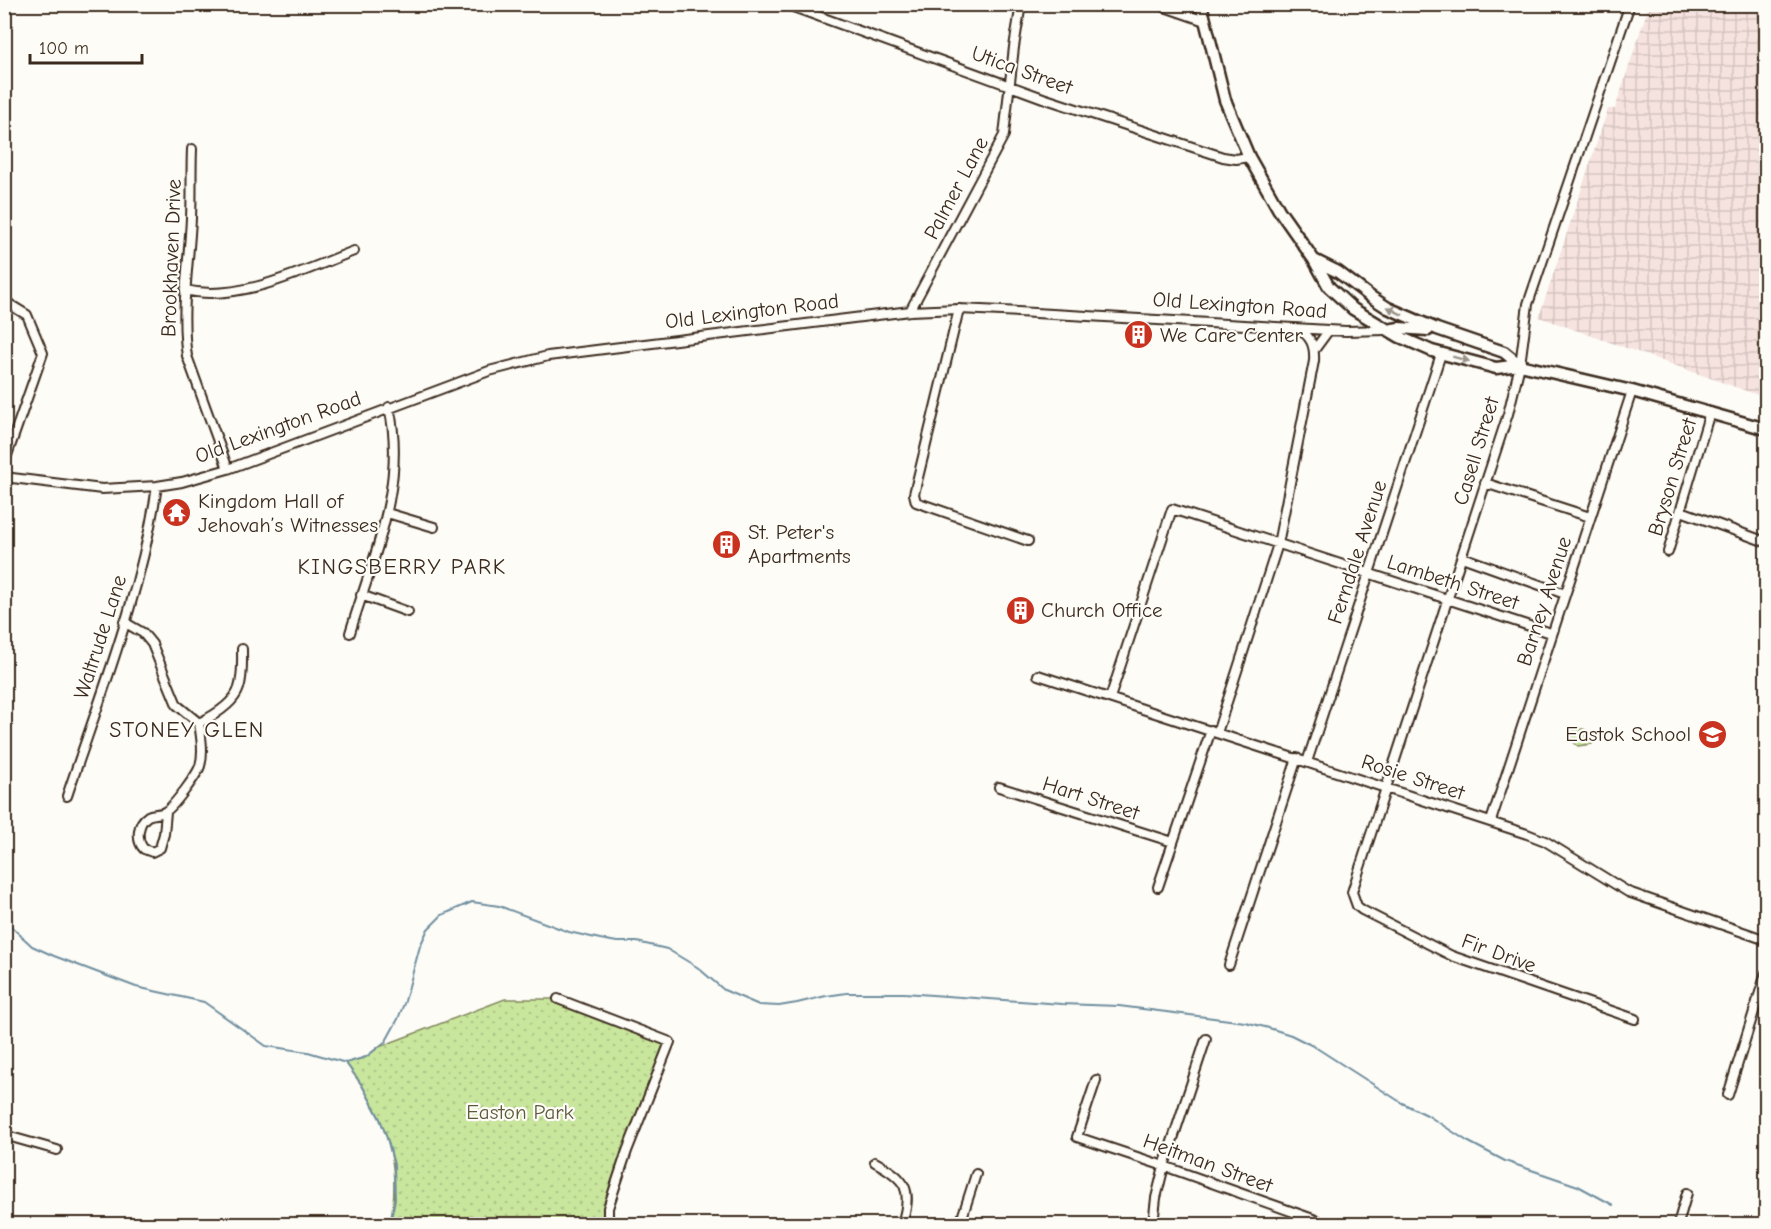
<svg xmlns="http://www.w3.org/2000/svg" width="1771" height="1229" font-family="'Comic Neue',sans-serif">
<style>
.industrial{fill:url(#industrial-grid)}
.park{fill:url(#park-dots);stroke:#82885e;stroke-width:1.5}
.lines{fill:none;stroke-linecap:round;stroke-linejoin:round}
.stream{stroke:#708f9f;stroke-width:2}
.minor-casing{stroke:#3b2a1e;stroke-width:12}
.major-casing{stroke:#3b2a1e;stroke-width:15}
.minor{stroke:#fdfcf7;stroke-width:8}
.major{stroke:#fdfcf7;stroke-width:10}
.oneway{fill:#9c938a}
.labels{text-anchor:middle;dominant-baseline:central;stroke-width:4.5;stroke-linejoin:round;paint-order:stroke}
.street-label{font-size:21px;fill:#3b2a1e;stroke:#fdfcf7}
.poi-label{font-size:21px;fill:#3b2a1e;stroke:#fdfcf7;text-anchor:start}
.park-label{font-size:21px;fill:#5e593e;stroke:#fdfcf7}
.neighbourhood-label{font-size:22px;letter-spacing:1.5px;fill:#3b2a1e;stroke:#fdfcf7}
</style>
<defs>
<pattern id="industrial-grid" width="8" height="8" patternUnits="userSpaceOnUse" patternTransform="scale(1.5)"><rect width="8" height="8" fill="#f6e3df"/><path d="M0 4h8M4 0v8" fill="none" stroke="#d4c3bf"/></pattern>
<pattern id="park-dots" width="8" height="8" patternUnits="userSpaceOnUse" patternTransform="scale(1.5)"><rect width="8" height="8" fill="#c9e69d"/><path d="M2 2h.1M6 6h.1" fill="none" stroke="#aec587" stroke-width="1.8" stroke-linecap="round"/></pattern>
</defs>
<rect width="100%" height="100%" fill="#fdfcf7"/>
<filter id="ink" filterUnits="userSpaceOnUse"><feTurbulence type="fractalNoise" baseFrequency=".0167" numOctaves="2"/><feDisplacementMap in="SourceGraphic" scale="12" xChannelSelector="R" yChannelSelector="G"/><feConvolveMatrix kernelMatrix="1 2 1 2 8 2 1 2 1" color-interpolation-filters="sRGB"/></filter>
<g filter="url(#ink)">
<path class="industrial" d="M1649,5H1766V398L1539,317L1608,109H1615Z"/>
<path class="park" d="M1583,729L1596,735L1592,744L1578,746L1570,739L1574,730Z
M505,999H558L670,1042L627,1151L608,1224H390C400,1173 391,1130 362,1086C357,1078 351,1071 346,1063L366,1057L379,1047Z"/>
<g class="lines">
<path class="stream" d="M4,7L11,4
M4,920L32,946L54,956L136,987L204,1002L266,1046L308,1052L346,1063L362,1085L380,1119L388,1141L394,1165L395,1199L390,1224
M346,1063L366,1057L386,1041L398,1019L405,1001L420,946L428,929L442,915L472,902L499,906L569,932L600,939L617,942H637L667,949L697,967L724,990L759,1005L779,1006L797,1003L826,996L847,993H904L1062,1004L1119,1006L1245,1022L1269,1028L1291,1035L1315,1047L1402,1103L1427,1115L1467,1141L1505,1161L1578,1186L1613,1205"/>
<defs>
<path id="minor" d="M785,4L1043,98L1223,157L1236,159L1249,157
M1156,4L1205,21
M1630,4L1528,304L1520,365L1508,414L1352,892L1357,906L1362,910L1452,956L1635,1019
M192,149C191,172 192,195 191,218C189,264 180,311 187,356L228,469
M185,290C239,303 304,270 354,251
M4,301L27,315L43,353L4,464
M959,309L914,494L916,502L1028,541
M910,311L1004,135L1014,47L1021,4
M1315,349L1329,330
M4,477L102,489L157,486L182,482L228,469L489,371L548,356L910,311L959,309L1002,311L1346,331L1386,330
M1485,483L1590,517
M1681,511L1766,542
M387,513L434,527
M1668,552L1710,412
M1462,557L1565,594
M361,595L408,612
M124,622L143,633L152,644L177,705L199,723C213,716 234,704 239,688C243,676 242,661 242,649
M350,633C372,560 407,484 389,407
M1038,675L1527,834L1545,841L1628,892L1766,940
M1110,698L1172,509L1551,633
M1217,733L1278,544L1314,361C1315,346 1311,335 1297,329
M1307,762L1441,354
M999,787L1173,842
M67,796C101,695 142,591 157,486
M166,812L164,834L160,848L152,852L144,849C136,841 137,823 148,816C153,813 161,815 166,811C174,806 197,775 200,766C204,753 201,736 199,723
M1491,821L1632,391
M1158,887L1211,730
M1229,965L1297,758
M558,999L670,1042L627,1151L608,1208V1224
M1096,1080L1077,1137L1164,1166L1327,1224
M1728,1095L1766,973
M4,1135L57,1150
M875,1162C906,1179 913,1189 902,1224
M960,1224L976,1174
M1153,1224L1156,1198L1164,1166L1206,1039
M1678,1224L1687,1193"/>
<path id="major" d="M1201,4L1225,100L1249,157L1279,210L1314,260L1329,287L1353,309L1400,337L1432,351L1496,368L1520,365L1632,391L1766,429
M1314,260L1338,272L1371,297L1388,308L1437,329L1504,352L1520,365
M1388,330L1399,328L1428,330"/>
</defs>
<use href="#minor" class="minor-casing"/>
<use href="#major" class="major-casing"/>
<use href="#minor" class="minor"/>
<use href="#major" class="major"/>
</g>
<defs><path id="oneway-solid" d="M-6-.8H1V-3.2L6.5 0L1 3.2V.8H-6Z" transform="scale(1.5)"/></defs>
<g class="oneway">
<use href="#oneway-solid" transform="translate(1395 311) rotate(-153)"/>
<use href="#oneway-solid" transform="translate(1461 359) rotate(15)"/>
</g>
</g>
<defs>
<symbol id="building-disc" viewBox="-11 -11 22 22"><circle r="9.5" fill="#c8321e" stroke="#fdfcf7"/><path d="M-4-6H4V6H1V3H-1V6H-4ZM-2.5-4.3h1.7v1.8h-1.7ZM.8-4.3h1.7v1.8H.8ZM-2.5-1h1.7V.8h-1.7ZM.8-1h1.7V.8H.8Z" fill="#fff"/></symbol>
<symbol id="temple-disc" viewBox="-11 -11 22 22"><circle r="9.5" fill="#c8321e" stroke="#fdfcf7"/><path d="M0-6L5-2H3V0L6.5 2.5H4V6H1.5V3h-3V6H-4V2.5H-6.5L-3 0V-2H-5Z" fill="#fff"/></symbol>
<symbol id="school-disc" viewBox="-11 -11 22 22"><circle r="9.5" fill="#c8321e" stroke="#fdfcf7"/><path d="M0-5L7-2L0 1L-7-2ZM-4 1L0 2.5L4 1V4Q0 6-4 4Z" fill="#fff"/></symbol>
</defs>
<g fill-rule="evenodd">
<use href="#building-disc" x="1122" y="318" width="33" height="33"/>
<use href="#temple-disc" x="160" y="496" width="33" height="33"/>
<use href="#building-disc" x="710" y="528" width="33" height="33"/>
<use href="#building-disc" x="1004" y="594" width="33" height="33"/>
<use href="#school-disc" x="1696" y="718" width="33" height="33"/>
</g>
<g class="labels">
<g class="street-label">
<text transform="translate(1022 70) rotate(20)">Utica Street</text>
<text transform="translate(956 188) rotate(-62)">Palmer Lane</text>
<text transform="translate(171 258) rotate(-88)">Brookhaven Drive</text>
<text transform="translate(1240 305) rotate(4)">Old Lexington Road</text>
<text transform="translate(752 311) rotate(-7)">Old Lexington Road</text>
<text transform="translate(278 427) rotate(-20)">Old Lexington Road</text>
<text transform="translate(1476 451) rotate(-73)">Casell Street</text>
<text transform="translate(1672 477) rotate(-73)">Bryson Street</text>
<text transform="translate(1357 552) rotate(-72)">Ferndale Avenue</text>
<text transform="translate(1453 582) rotate(18)">Lambeth Street</text>
<text transform="translate(1544 601) rotate(-72)">Barney Avenue</text>
<text transform="translate(100 637) rotate(-72)">Waltrude Lane</text>
<text transform="translate(1413 777) rotate(18)">Rosie Street</text>
<text transform="translate(1091 798) rotate(18)">Hart Street</text>
<text transform="translate(1499 953) rotate(20)">Fir Drive</text>
<text transform="translate(1208 1163) rotate(20)">Heitman Street</text>
</g>
<g class="poi-label">
<text x="1160" y="335">We Care Center</text>
<text x="198" y="501">Kingdom Hall of<tspan x="198" dy="24">Jehovah’s Witnesses</tspan></text>
<text x="748" y="532">St. Peter's<tspan x="748" dy="24">Apartments</tspan></text>
<text x="1041" y="610">Church Office</text>
<text x="1691" y="734" text-anchor="end">Eastok School</text>
</g>
<g class="park-label">
<text x="520" y="1112">Easton Park</text>
</g>
<g class="neighbourhood-label">
<text x="402" y="567">KINGSBERRY PARK</text>
<text x="187" y="730">STONEY GLEN</text>
</g>
</g>
<rect width="1771" height="1229" fill="none" stroke="#fdfcf7" stroke-width="24"/>
<rect x="12" y="12" width="1747" height="1205" fill="none" stroke="#3b2a1e" stroke-width="2" filter="url(#ink)"/>
<path d="M30 54v9h112v-9" fill="none" stroke="#3b2a1e" stroke-width="3"/>
<text x="39" y="54" font-size="18" fill="#3b2a1e" stroke="#fdfcf7" stroke-width="4.5" paint-order="stroke">100 m</text>
</svg>
